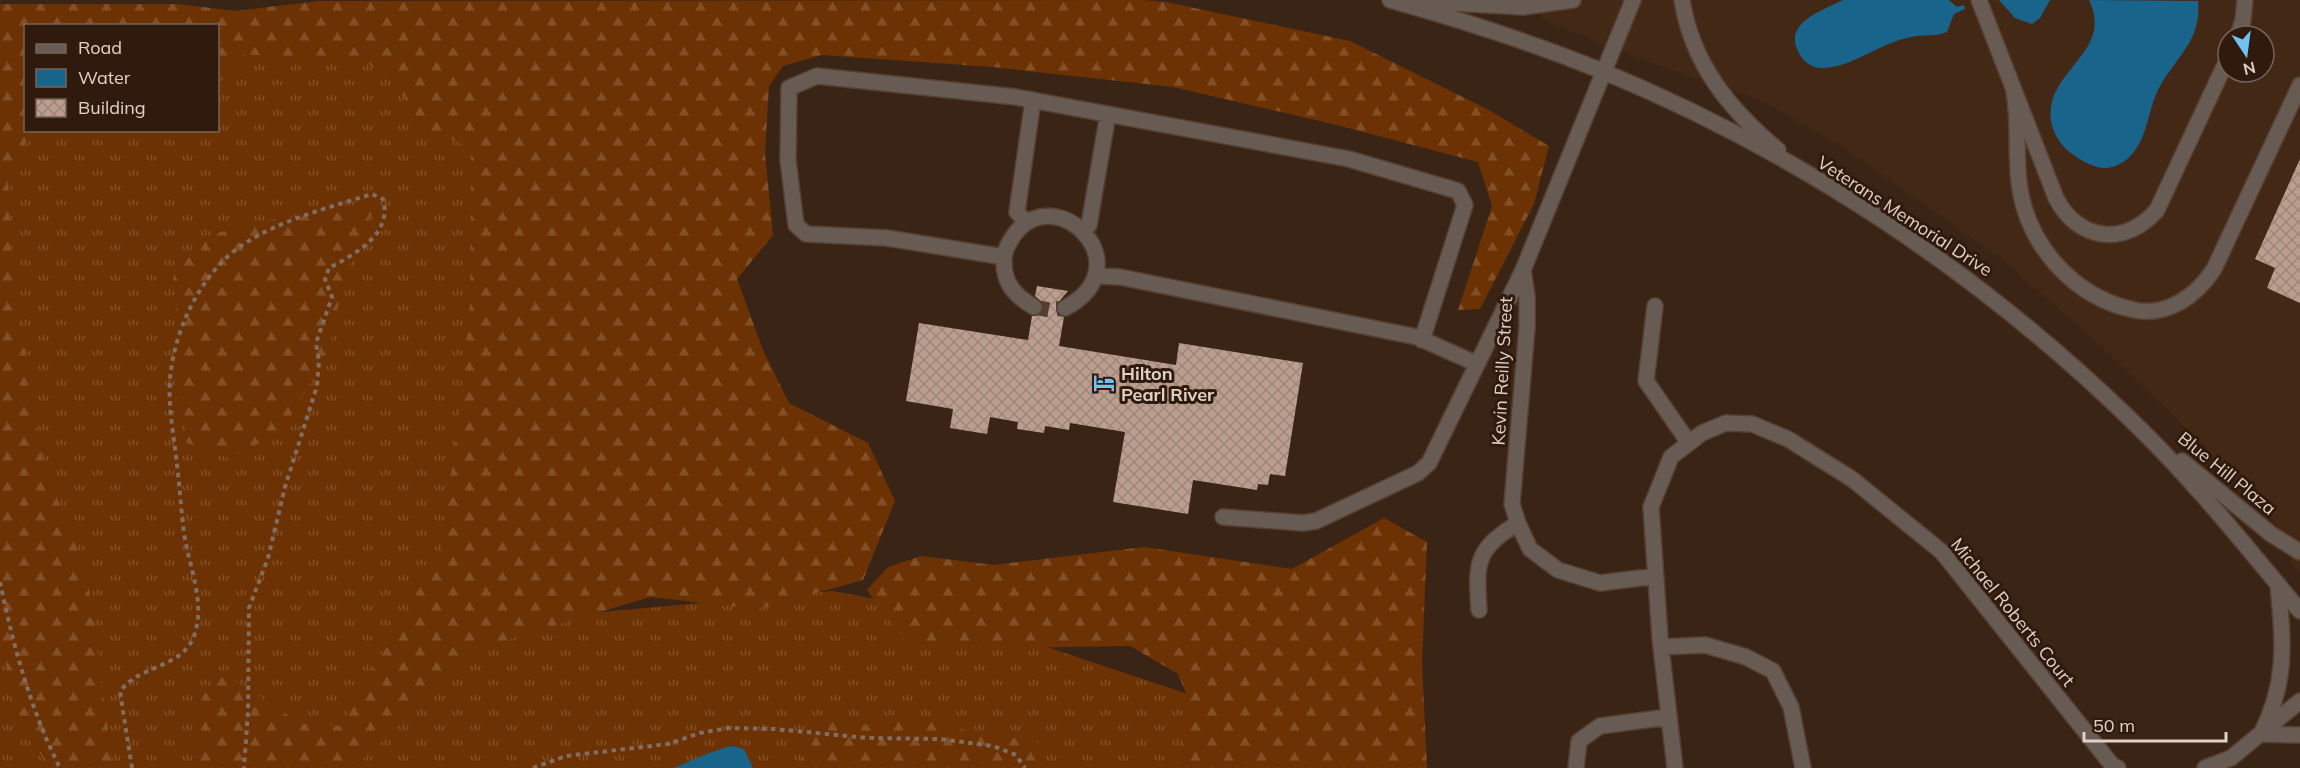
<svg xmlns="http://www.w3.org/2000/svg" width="2300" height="768" font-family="Mulish,sans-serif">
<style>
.built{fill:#442816;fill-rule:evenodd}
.grass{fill:url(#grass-tufts)}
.forest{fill:url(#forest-firs)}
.water{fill:#19648b}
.building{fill:url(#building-cross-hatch)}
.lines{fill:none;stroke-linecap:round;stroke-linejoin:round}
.minor-tunnel{stroke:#533e31;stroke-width:15;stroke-dasharray:15 8;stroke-linecap:butt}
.minor-casing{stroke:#554032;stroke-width:18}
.path{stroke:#816e62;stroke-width:4;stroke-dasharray:4.5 4.5;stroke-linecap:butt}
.minor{stroke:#675b54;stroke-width:15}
.labels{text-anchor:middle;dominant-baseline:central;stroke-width:6;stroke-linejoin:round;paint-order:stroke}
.street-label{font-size:18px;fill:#e0d1c8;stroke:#301a0d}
.poi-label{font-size:18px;font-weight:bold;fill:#e0d1c8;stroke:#301a0d;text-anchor:start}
</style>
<defs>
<pattern id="grass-tufts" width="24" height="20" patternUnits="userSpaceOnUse" patternTransform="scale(1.5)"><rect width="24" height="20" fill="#6d3204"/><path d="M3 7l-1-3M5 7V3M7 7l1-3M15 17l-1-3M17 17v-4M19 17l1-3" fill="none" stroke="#824f27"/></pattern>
<pattern id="forest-firs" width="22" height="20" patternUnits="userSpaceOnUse" patternTransform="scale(1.5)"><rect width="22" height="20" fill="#6d3204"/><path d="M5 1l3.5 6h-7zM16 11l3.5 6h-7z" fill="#824f27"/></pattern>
<pattern id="building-cross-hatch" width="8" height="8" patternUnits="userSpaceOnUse" patternTransform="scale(1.5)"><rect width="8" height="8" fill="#bb9e8e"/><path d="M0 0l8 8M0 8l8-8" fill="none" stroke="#9d867a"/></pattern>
</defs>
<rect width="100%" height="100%" fill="#3a2416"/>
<path class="built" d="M1537,0H2300V573L2292,563L2275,521L2187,429L2097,342L1999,257L1837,143L1757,99L1652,63L1542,19ZM2228,36H2264V72H2228Z"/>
<path class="grass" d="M0,28L26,130H218V47L429,53L488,136L479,623L833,591L939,611L1254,716L1214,768H0Z"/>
<path class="forest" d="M1141,0L1166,2L1350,41L1487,109L1549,146L1534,204L1480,309L1458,310L1492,206L1478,162L1333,124L1173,87L992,67L822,55L783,66L769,86L765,153L773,235L737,279L763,350L789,403L868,443L895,501L863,580L758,609L650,597L481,648L354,768H193L196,709L218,670L302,724L340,726L440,553L458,424L470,305L472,148L422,127L397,84L368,63L243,54L218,84V26H26V130L45,131L28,137L8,181L12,272L43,463L87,573L113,768H48L10,698L0,618V4H177L236,11L319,1Z
M374,208L345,274L329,350L281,433L228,458L187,443L173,277L206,236L262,221Z
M1384,518L1427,542L1422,662L1427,768H1172L1178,758L1193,710L1178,674L1130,646L991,648L907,644L867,590L888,567L921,556L994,565L1144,547L1292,569Z
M899,713L982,735L1036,740L1048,765L1046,768H810L800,762L808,741L828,722L874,725Z"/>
<path class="water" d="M1843,0H1949L1957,7L1964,5L1965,9L1954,14L1947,32C1935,37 1923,34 1911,37C1881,42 1854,67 1823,68C1814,69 1805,63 1800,55C1781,24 1819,12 1843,0Z
M1999,0H2050L2040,18L2032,24L2015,18Z
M2089,0L2198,1C2202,42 2174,58 2158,90C2148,110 2148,135 2133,153C2126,162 2114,169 2102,168C2089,166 2075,157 2066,149C2058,141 2053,132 2051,121C2044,70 2115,53 2089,0Z
M733,746L744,749L753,768H674C688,762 721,747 733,746Z"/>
<path class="building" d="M2300,159V303L2267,288L2275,268L2255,259Z
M1037,286L1068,291L1056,305L1057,314L1064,317L1059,346L1176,365L1179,343L1303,363L1285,476L1270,474L1268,485L1258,484L1257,490L1193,480L1188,514L1113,502L1125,432L1070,423L1069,430L1045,426L1044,433L1017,429L1018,422L990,417L987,434L950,428L953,409L906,401L919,323L1028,340L1032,316L1039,315L1044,308L1042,302L1035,296Z"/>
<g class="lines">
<path class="minor-tunnel" d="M1034,307L1049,310L1065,308"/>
<defs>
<path id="minor" d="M1390,0C1462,20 1533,43 1602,71C1798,152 1977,271 2129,418C2191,477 2245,545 2300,611
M1633,0L1523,270L1527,296V328L1512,504L1518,523L1530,549L1558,570L1600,583L1656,576
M1682,0C1692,64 1730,110 1778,150
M1979,0L2056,198C2078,241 2125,247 2157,210L2228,58
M1417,1L1523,7L1573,0
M2238,36L2243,20L2245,0
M2013,87C2020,119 2015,150 2019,182C2026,244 2073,297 2134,310C2168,317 2197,295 2214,269L2300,85
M1026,222L1017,212L1033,100
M1084,231L1089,225L1108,114
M1004,257L887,238L806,234L796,225L788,160L789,88L817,76L1016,97L1349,159L1458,191L1465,205L1422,340
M1096,276L1120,277L1417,337L1477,364
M1655,306L1646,381L1689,443
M1034,307C1015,296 1003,283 1004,260C1004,251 1009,242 1014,235C1055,178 1145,265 1065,308
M2182,461L2271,534L2300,552
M1223,517L1303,523L1316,521L1418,473L1429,463L1523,270
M2278,584C2283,641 2288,681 2261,734L2300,735
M1479,610C1476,562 1475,550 1518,523
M1661,647L1705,645L1746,657L1773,671L1791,707L1803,768
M1576,768L1579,741L1600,726L1668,717
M1675,768L1660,638L1651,507L1671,457L1702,433L1726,423L1752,424L1788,439L1852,479L1942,552L2112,765L2118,768
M2205,768L2231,758L2300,701"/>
</defs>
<use href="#minor" class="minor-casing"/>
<path class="path" d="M0,582C13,645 31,711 60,768
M132,768L120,692C137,665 182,669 194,636C206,603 189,567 184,533C181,511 180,488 177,465C174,437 168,408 170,379C174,331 200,274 241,246C279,220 328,208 372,194L383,199C393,234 355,254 329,268L325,279L332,297L316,343L319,361L317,386L285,487L268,558L249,608L248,712L244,768
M533,768L566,756L668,744L700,733L729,728L775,729L868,738L940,739L993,746L1016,755L1025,768"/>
<use href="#minor" class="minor"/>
</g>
<defs>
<symbol id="hotel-bare" viewBox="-9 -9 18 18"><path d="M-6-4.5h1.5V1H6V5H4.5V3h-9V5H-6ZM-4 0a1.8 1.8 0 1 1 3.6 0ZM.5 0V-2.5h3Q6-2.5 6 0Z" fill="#6fc2f4" stroke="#301a0d" stroke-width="2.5" paint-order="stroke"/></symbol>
</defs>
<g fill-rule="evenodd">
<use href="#hotel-bare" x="1089" y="368" width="30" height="30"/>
</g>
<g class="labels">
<g class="street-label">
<text transform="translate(1905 216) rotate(33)">Veterans Memorial Drive</text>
<text transform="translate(1502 371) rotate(-87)">Kevin Reilly Street</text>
<text transform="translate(2227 473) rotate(39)">Blue Hill Plaza</text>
<text transform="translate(2013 612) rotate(51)">Michael Roberts Court</text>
</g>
<g class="poi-label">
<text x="1121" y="373">Hilton<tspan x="1121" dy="21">Pearl River</tspan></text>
</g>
</g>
<rect x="24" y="24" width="195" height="108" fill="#301a0d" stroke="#766358" stroke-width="1.5"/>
<rect x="36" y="44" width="30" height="9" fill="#675b54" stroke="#766358" stroke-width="1.5"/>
<text x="78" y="54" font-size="18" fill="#e0d1c8">Road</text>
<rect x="36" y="69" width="30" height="18" fill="#19648b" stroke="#766358" stroke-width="1.5"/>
<text x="78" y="84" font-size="18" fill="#e0d1c8">Water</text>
<rect x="36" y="99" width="30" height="18" fill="url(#building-cross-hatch)" stroke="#766358" stroke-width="1.5"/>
<text x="78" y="114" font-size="18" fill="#e0d1c8">Building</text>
<g transform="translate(2246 54) rotate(167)"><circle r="28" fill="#301a0d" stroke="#766358" stroke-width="1.5"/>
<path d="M0-4.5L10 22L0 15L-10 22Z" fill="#6fc2f4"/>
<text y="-9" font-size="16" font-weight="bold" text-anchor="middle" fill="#e0d1c8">N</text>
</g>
<path d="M2084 732v9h142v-9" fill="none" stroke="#e0d1c8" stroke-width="3"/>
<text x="2093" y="732" font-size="18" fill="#e0d1c8" stroke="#301a0d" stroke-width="4.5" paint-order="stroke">50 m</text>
</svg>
